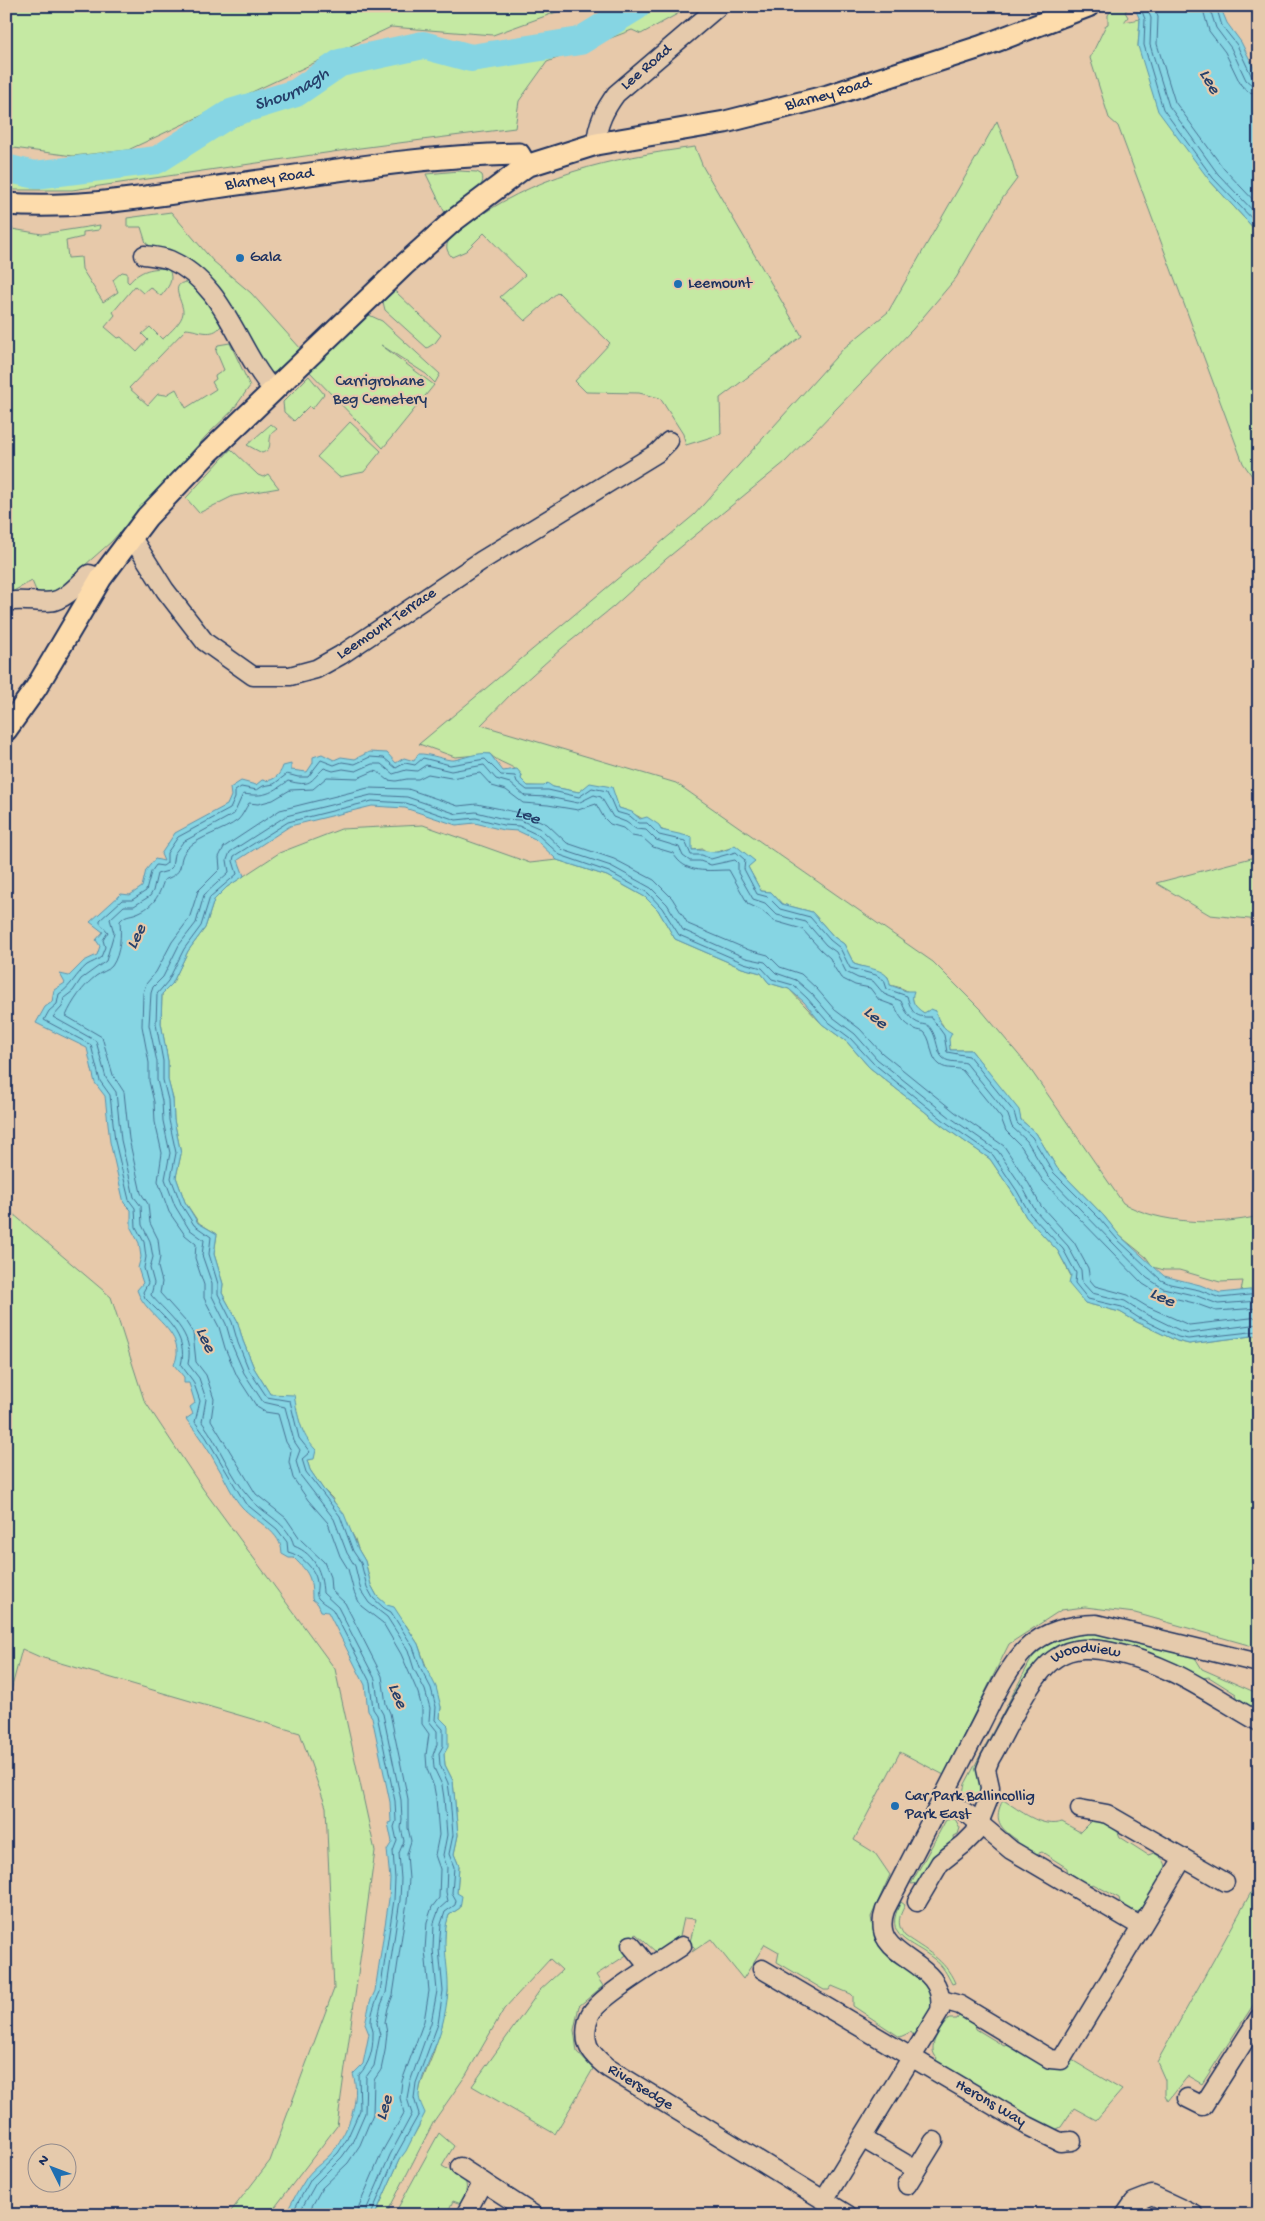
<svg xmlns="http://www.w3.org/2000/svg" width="1265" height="2221" font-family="'Gochi Hand',sans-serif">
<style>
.green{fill:#c5e9a3;stroke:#708c80}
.water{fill:#86d5e3;stroke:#5b93ae}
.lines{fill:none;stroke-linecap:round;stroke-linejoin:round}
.shore{stroke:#467193;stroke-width:1}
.river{stroke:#86d5e3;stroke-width:28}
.minor-casing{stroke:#1b2f5e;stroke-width:21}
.major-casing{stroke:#1b2f5e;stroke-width:25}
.minor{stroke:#e5caac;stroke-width:18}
.major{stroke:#fddcac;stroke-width:21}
.poi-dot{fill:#1f6fb2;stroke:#e5caac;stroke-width:2}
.labels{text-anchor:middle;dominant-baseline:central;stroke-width:4.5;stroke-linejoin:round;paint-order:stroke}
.street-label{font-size:16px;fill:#1b2f5e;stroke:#e5caac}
.poi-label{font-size:16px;fill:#1b2f5e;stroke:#e5caac;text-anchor:start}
.park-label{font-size:16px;fill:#243861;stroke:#e5caac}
.water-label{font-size:18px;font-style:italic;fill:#26406b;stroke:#e5caac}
</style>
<rect width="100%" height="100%" fill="#e7c9aa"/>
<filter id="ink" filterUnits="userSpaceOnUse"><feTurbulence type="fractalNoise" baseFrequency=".02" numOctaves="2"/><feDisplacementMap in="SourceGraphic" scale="10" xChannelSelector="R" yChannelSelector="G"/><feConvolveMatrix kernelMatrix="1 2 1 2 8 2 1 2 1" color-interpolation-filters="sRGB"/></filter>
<g filter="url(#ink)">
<path class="green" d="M6,6H573L493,35L391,27L128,150L73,156L6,147Z
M649,6H692L641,34L632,30L547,62L519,101L515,128L360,148L72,190H6V173L29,180L155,165L214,135L312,94L343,70L423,50L470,62L527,56L581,43Z
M1114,6H1129L1125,12L1128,17L1124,22L1140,19L1138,46L1210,181L1259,234V486L1243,463L1118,126L1109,118L1090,58L1106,25L1108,24V15Z
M997,121L1012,161L1017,179L1002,199L956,278L913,329L785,462L666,559L613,607L562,648L512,693L481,725L676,783L933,962L982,1011L1028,1066L1123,1203C1158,1224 1219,1226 1259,1216V1288L1250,1291H1241L1243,1281L1220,1282L1179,1270H1164L1153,1267L1146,1257L1120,1236L1103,1215L1057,1168L1036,1133L1021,1120L1018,1110L971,1050H950C949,1040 945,1023 936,1018C929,1014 920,1013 915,1006C913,1003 913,998 911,995C906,988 897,987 890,985L888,977L880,972L854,964L844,944L834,937L812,912L782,904L771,892L761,891L748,867L754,861L731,848L710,854L703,849L692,850L689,836C657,835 646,816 619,808L614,798L587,787L579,792L553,787L528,786L521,779L522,775C513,764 499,764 490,754L455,757L419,744L694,515L844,348L888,312Z
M695,147L703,167L802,336L720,398L721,434L686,445L683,434L660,398L639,393L586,392L575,381L610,343L558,292L525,321L500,297L525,275L484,233L466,251L452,257C439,244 453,236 463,228C532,175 610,158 695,147Z
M459,171L477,172L482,175C488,190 457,207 446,215L426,174Z
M171,212L213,261L251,293L301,349L277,372L269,373L231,310L146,243L141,227H127V218Z
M100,225L99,230L83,232V237L66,241L68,258L81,257L82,269L103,302L118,292L113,280L122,272L127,273V281L129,283C140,270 153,267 169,269C174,281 169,286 161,296L150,287L143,293L135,286L113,312L115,315L105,327L118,338L121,337L137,352L148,340L142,334L150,327L162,339L164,338C170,332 182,322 183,313C184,302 167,283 188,282L209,305L221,326C212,338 199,330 186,329L129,388L148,405L158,394L166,395L176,389L186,408L216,389L212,382L216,379L215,376L224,370L216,351L218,345L230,343L250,386L233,410L207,435L111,542L58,589L50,593H37L32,581L6,595V228L42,234Z
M393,291L396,292L441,335L435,343L427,348L385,310L383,302Z
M369,315L382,321L440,374L435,383L426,374L381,345L434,385L383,448L309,371Z
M309,376L324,394L312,409L309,406L294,421L284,412L283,402Z
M350,422L381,451L364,472L339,477L317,457Z
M271,424L277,429C275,431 272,432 271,435C268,444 273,449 262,453L247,445Z
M231,449L258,475L263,477L268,474L279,488L233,496L199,513L186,498Z
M423,825L530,863L557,860L607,876L645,897L658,910L675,939L742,968L761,973L769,983L789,989L822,1024L847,1042L869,1067L944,1127L990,1159L1013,1193L1026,1217L1058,1251L1085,1303L1120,1312L1137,1322L1177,1341L1189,1344L1259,1335V1648L1135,1613L1085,1607L1061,1610L1009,1644L944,1775L900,1752L854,1840L875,1853L890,1875L871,1917L875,1940L890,1959L916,1974L926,1984L931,1997L932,2007L914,2036L911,2032L900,2037L853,2006V1996L851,1994L832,1986L829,1990H824L777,1962L779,1952L765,1944L743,1979L711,1939L692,1952L695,1948L693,1946L688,1949L696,1919L684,1918L680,1936L656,1952L636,1934L621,1943L628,1954L596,1975L603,1986L579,2006L574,2030L577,2052L593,2069L555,2134L472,2086L540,1990L562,1970L550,1959L504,2009L466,2075L434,2121L386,2215H375L400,2159L419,2126L418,2097L421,2084L433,2054L442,2025L448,1992L444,1949L446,1924L449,1915L460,1908L457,1893L459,1866L454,1854L458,1835L453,1781L445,1765L440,1718L441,1707L418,1644L406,1625L377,1596L371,1585L365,1561L358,1549L355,1539L332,1498L323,1489L310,1470L307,1460L308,1442L304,1437L298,1417L270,1394L254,1368L243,1341L237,1320L222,1293L223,1284L214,1254L217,1234L199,1223L185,1202L176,1177L181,1154L174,1120L173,1099L168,1080V1061L161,1023L162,994L172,984L188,951L205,928L214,900L227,887L279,853L341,829Z
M1259,856V920L1210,915L1156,883Z
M6,1208L111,1297L144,1400L203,1489L335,1669L375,1851L337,2126L269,2215H228L270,2161L334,1989L326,1807L300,1733L40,1657L22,1649L6,1709Z
M1099,1632L1194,1656L1202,1669L1259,1694V1709L1253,1710L1238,1700L1236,1694L1209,1677L1202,1678C1164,1657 1086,1619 1046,1654C1042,1659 1038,1665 1035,1670H1029L1007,1708L1009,1714L983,1788L980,1789L981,1793L972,1800L966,1797L963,1792L965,1784L1032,1658C1052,1638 1071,1633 1099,1632Z
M1003,1800C1020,1810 1041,1829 1062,1822L1080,1832L1091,1821H1100L1117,1830L1120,1837L1148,1855L1154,1853C1162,1858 1166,1860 1166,1870L1143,1909C1135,1915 1128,1910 1121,1906L1119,1898L1093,1884L1086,1886L1068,1876L1067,1868L1042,1852L1033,1855L1017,1846V1840C999,1828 993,1819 1003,1800Z
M955,1819L960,1828L958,1834L954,1836L955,1842L942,1848L921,1883L911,1884L946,1820Z
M1259,1878V1996L1202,2084L1188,2076L1168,2101L1165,2095V2080L1157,2062Z
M901,1902L905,1905C899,1917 896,1924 905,1936C925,1950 945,1959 955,1983L952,1984C947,1974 943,1966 934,1959C912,1941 881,1938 901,1902Z
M960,2014L975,2023L976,2029L1004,2046L1010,2044L1063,2066L1072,2060L1122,2090L1096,2120L1074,2108L1061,2127L1053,2131L935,2062L937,2058C926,2048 940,2028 949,2019H957Z
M439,2133L454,2146L442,2166C462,2178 474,2178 461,2204L453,2201L446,2215H394Z"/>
<path class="water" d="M1134,6H1220L1227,23L1241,42L1259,78V234L1210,181L1158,111L1138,46L1140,20Z
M369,752L387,753L396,763L404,758L414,761L418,754C429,753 447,761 454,760C465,758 477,752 490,754L503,771L517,769L522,775L521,779L528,786H544L547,783L553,787L579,792L590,783L612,787L619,808L632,812L640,819L647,817L659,825L661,830L692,837V850C711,849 716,858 735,845L755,861L748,867L761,891L771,892L782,904L812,912L834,937L844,944L854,964C866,969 890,968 890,985L906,991H914C910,1001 915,1007 924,1013L931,1009L936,1011C937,1021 944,1029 952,1033L949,1039L950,1050H971L1019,1110L1021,1120L1036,1133L1057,1168L1103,1215L1120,1236L1164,1276L1200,1285L1220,1293L1259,1289V1335L1189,1344L1177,1341L1137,1322L1120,1312L1085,1303L1069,1284L1071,1275L1058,1251L1026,1217L1013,1193L990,1159L944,1127L869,1067L847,1042L822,1024L804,1002L789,989L769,983L761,973L742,968L675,939L658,910L645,897L607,876L557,860L535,839L518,831L503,830L475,823L456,825L405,808L372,806L290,826L238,860L244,876L227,887L214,900L205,928L188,951L172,984L162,994L161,1023L168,1061V1080L173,1099L174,1120L181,1154L176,1177L185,1202L198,1223L217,1234L214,1254L223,1284L222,1293L237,1320L243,1341L254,1368L270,1394L294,1395C298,1416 300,1434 316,1450L314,1459L307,1460L310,1470L323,1489L344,1514L358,1549L365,1561L371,1585L377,1596L387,1605L394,1607L418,1644L425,1665L436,1687L441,1707L440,1718L448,1726V1747L444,1754L445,1765L453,1781L458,1835L454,1854L459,1866L457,1893L462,1896L460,1908L449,1915C440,1940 449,1965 448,1991C447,2002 445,2015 442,2026C437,2047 420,2075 419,2095C419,2101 423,2108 425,2113L406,2151L400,2159L375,2215H285C292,2202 299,2189 307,2177C314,2167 327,2160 334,2150C349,2128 361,2100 353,2074L363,2064L369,2034L365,2024L370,2002L375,1991L389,1899L390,1879L387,1850L392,1842L388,1823L391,1822L390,1802L372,1717L368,1711L365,1685L328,1612L321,1611L318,1604L312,1599C312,1577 309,1573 294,1558H289L282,1554C282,1532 256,1522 242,1507C232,1496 226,1480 218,1467C209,1450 198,1434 186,1419L193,1414L190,1407L195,1403L189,1383H184V1377L174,1365C189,1332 146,1318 137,1290L143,1283L138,1268L141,1257L139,1243L131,1228V1210L124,1203L110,1142L105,1096L95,1083L87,1048L36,1023L45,1007L52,1002L54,990L65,983L60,974L69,976L84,961L97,955L100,946L96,940L103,932L90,922L121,894L130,895L142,887L146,870L155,859L164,861L161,854L175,833L227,805L231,796L230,788L241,781L256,785L262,780C271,783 280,776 283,766L291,764V770L307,772L313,763V757L322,754L334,760L341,757L355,759Z"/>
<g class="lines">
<g class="shore">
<path d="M1140,6L1145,19L1144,45L1163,109L1213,178L1259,226"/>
<path d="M1146,6L1151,18L1150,45L1169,106L1218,174L1259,217"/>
<path d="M1154,6L1158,17L1157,44L1175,102L1224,169L1259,206"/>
<path d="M1202,6L1209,31L1225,52L1241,85L1249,92L1259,94"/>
<path d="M1209,6L1216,28L1231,48L1246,80L1252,85L1259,86"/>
<path d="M1216,6L1222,26L1237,45L1252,77L1259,80"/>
<path d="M291,2215L311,2179L338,2153L347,2139L360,2110L359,2075C370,2063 373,2050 373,2035C374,2031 371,2027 371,2023C371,2012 376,2001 380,1992L394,1900L395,1879L393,1851L397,1841L394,1827L396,1821L395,1801L377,1715L373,1709L370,1682L333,1610C328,1605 323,1604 318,1598C315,1594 318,1587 317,1582C315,1568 301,1555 288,1552L287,1542L277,1529L245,1503L206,1437L195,1422L200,1401L193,1381L181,1365C189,1335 164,1318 145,1298L143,1292L148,1283L144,1268L146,1257L144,1242L136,1227L135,1208L129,1200L115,1141L110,1095L100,1081L91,1045L44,1020L49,1011L57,1004L59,994C71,987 76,974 87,965C92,962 97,961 101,957L105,947L103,940L108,932L100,923V920L122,900H132L146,891L151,872L156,865L163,866L167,863V853L178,837L230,809L235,798V791L241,787L257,790L263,786L274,784L287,774L298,777H308L321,760L334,765L342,762L355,764L370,757L384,758L396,768L405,763L415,765L423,758L450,765L485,759L501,775L515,776L517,782L527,790H548L579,797L592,788L607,791L616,812L630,816L638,823H647L659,835L685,841L691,855H702L711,859L736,852L745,860L744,869L757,894L768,897L780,909L810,917L830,940L840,948L850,968L876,975L884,980L887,989L907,996C911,1011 914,1018 931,1017L944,1035L947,1052L969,1056L1014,1112L1017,1123L1032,1137L1053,1172L1099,1218L1117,1239L1161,1280L1170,1284L1199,1290L1220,1298L1259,1294"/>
<path d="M298,2215L316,2183L342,2157L352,2143L365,2113L366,2077L374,2066L380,2035L377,2023L381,2005L386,1993L400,1900L401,1879L399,1853L404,1841L401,1828L402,1820L401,1800L383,1714L379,1707L375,1679L338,1607L323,1593C322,1573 315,1554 294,1546C289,1523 264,1515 250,1498C230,1476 220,1446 202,1422L206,1399L199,1378L188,1364C195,1333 169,1316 151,1295L154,1283L150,1268L153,1257L150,1241L142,1225L141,1206L134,1197L121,1140L116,1092L106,1078L96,1041L53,1017L62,1007L64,998L73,991L81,979L106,961L114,933L110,919L124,906H134L150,896L153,891L157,874L168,871L172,867L174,854L183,842L234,814L243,794C265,797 270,794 288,781C312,787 309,782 324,768L333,771L343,769L356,771L372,764H381L393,774L406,770L417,771L426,765L451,771L484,765L496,779L510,783L525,796L548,797L578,803L594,795L601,797L613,817L626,822L636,829L646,830L656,840L679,847L683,856L690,861H700L711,865L735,860L738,863V873L753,899L765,903L777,915L806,922L826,945L836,952L846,972L858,978L873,981L884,994L901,1001C905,1010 910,1021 921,1024C926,1025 928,1024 931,1029C937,1037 937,1053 943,1058C949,1063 959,1061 966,1063L1008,1115L1012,1127L1027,1141L1048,1176L1147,1278L1163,1288L1197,1296L1218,1304L1259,1301"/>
<path d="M307,2215L322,2188L348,2163L360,2145L373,2114L374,2080L381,2070L385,2051L387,2033L385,2022L388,2008L393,1995L407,1902L409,1879L407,1854L411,1841L408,1828V1799L390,1713L386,1704L382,1676L345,1603L331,1590L330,1577L324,1562L301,1540L286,1518L256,1494L211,1420L214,1399L206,1375L196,1362L193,1333L186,1322L160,1293L162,1282L158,1267L160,1257L158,1239L150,1223L148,1204L141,1193L129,1139L124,1092L113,1075L102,1037L66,1016C72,1002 83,986 96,976C101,972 108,971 112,966C121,953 121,934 120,921C126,914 129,916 137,913C154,906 159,896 164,880C189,871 175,862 187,849C199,836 224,831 238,820C243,815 245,809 249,803L258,804L273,800L290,790L313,789L327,777L358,778L374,771L378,772L388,780L396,781L407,779H418L428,774L451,778L480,773L492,786L506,790L523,803L548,805L578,810L596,804L604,818L610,824L623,828L632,836L643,838L653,847L673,853C685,875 708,870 729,870L748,904L761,910L774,921L802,929L821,950L830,958L834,967L841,978L855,985L870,988L879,1000L895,1006C899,1016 904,1024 915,1029C918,1031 923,1030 925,1033C933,1043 929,1057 940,1065C947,1070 955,1067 962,1070L1001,1118L1006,1131L1021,1146L1043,1181L1143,1284L1161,1295L1194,1303L1216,1311L1259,1308"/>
<path id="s1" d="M357,2215L359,2206L383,2150L404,2113L400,2098L402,2081L424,2021L429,1991L425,1950L427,1922L432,1907L439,1898L440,1869L435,1855L439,1835L436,1798L434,1787L427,1769L426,1755L429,1734L422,1724V1708L418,1693L401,1654L383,1623L361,1606L354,1592L348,1569L340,1556L328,1523L308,1500L293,1478L289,1462L291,1450L286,1442L278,1414L265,1412L257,1407L237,1376L225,1348L219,1327L204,1298V1285L195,1258L196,1244L185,1235L169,1212L158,1181L162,1153L155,1122L154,1102L149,1081V1063L142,1026L143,993L146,984L156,972L172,942L189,919L198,891L220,869L219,857L224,847L280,810L368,788L408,789L458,806L477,804L525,814L547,824L567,843L614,859L654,880L672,898L688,924L749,950L768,955L780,967L801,974L817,989L835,1010L860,1029L882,1053L955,1112L1004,1146L1029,1184L1041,1206L1074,1242L1088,1268L1090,1280L1095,1286L1128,1295L1146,1306L1189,1325L1259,1317"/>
<path d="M364,2215L390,2155L412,2114L407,2098L410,2082L431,2023L437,1991L433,1949L434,1923L439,1909L448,1901L446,1892L447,1867L443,1855L447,1835L444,1798L442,1785L434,1768L433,1755L437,1744V1731L429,1721L430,1708L425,1690L414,1669L408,1650L396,1631L387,1617L369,1603L361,1591L355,1566L347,1553L334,1519L300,1475L296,1461L300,1450L294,1441L285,1407L263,1402L244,1373L232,1345L226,1324L212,1296V1284L202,1255L204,1240L189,1229L175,1206L165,1179L170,1153L163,1121L162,1101L157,1080V1062L149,1025L151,993L153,987L163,977L179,945L196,923L204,895L229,872L227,860L230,852L286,816L371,795L407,797L457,814L476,812L504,819L520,820L541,829L563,850L611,866L651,888L667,904L683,930L746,958L765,962L776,973L796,980L812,994L830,1015L855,1034L877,1059L951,1118L998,1151L1023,1188L1035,1210L1068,1246L1081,1270L1082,1282L1092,1293L1125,1301L1142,1312L1181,1331L1190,1333L1259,1324"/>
<path d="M371,2215L395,2157L419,2114L414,2098L416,2083L438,2024L443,1991L439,1949L441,1924L445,1912L455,1905L456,1900L452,1893L454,1867L449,1854L453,1835L450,1797L448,1783L440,1765L439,1753L443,1746V1729L435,1720L436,1707L431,1688L420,1667L413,1647L391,1612L384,1608L373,1598L367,1587L361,1563L353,1551L340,1516L306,1472L302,1459L310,1452L299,1438L290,1401L267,1397L249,1370L238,1343L232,1322L218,1294V1284L209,1254L211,1237L194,1225L181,1204L171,1178L176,1153L169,1120L168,1100L163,1080V1061L156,1024L157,994L168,981L184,949L201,926L210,897L237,874L233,861L234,856L288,822L372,801L406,803L456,820L476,818L503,825L519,826L538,835L560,855L609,872L648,893L662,908L679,935L744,963L762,968L772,979L793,985L807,998L826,1020L850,1038L873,1063L947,1123L993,1155L1017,1191L1030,1214L1063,1249L1076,1273L1075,1283L1088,1299L1122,1307L1139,1318L1178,1337L1188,1339L1259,1331"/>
</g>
<path class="river" id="s2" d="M6,168L35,175L157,160L231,113L296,93L340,63L423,45L471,58L580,41L637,6"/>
<defs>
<g id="minor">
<path id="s3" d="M596,144C597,124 605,109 616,94L719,6"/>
<path d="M144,255C152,256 162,257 170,260C226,285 236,348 273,390"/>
<path id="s4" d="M131,536L165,590L205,642L253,676H290L316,669L341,655L481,561L657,453L669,441"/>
<path d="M6,602C22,598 43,604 54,601C68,597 79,584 89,574L101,578"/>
<path d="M942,1797L968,1814L1011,1850L1140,1926"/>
<path d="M1080,1809L1107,1814L1225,1882"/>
<path id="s5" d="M917,1902L940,1863L964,1844L975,1833L989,1798L990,1787L986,1769L990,1759C1006,1732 1031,1674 1056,1658C1073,1646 1093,1648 1112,1652C1173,1665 1206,1692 1259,1722"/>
<path d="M631,1945L649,1967"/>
<path id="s6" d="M682,1946C663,1959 598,1997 590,2015C586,2023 585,2037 588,2045C591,2054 601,2062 608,2068L848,2215"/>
<path id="s7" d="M762,1969L1028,2126L1060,2142L1072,2141"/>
<path d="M942,2000L960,2005L1050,2059L1061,2060L1183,1858"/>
<path d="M1187,2098L1203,2106L1259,2018"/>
<path d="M862,2138L916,2170"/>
<path d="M460,2167L534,2215"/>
<path d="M907,2185L934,2141"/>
<path d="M824,2200L940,2011C948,1955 867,1963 885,1910C915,1852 944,1795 974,1737C990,1708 1003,1673 1026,1649C1043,1631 1073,1624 1096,1624L1259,1663"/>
<path d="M465,2215L483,2182"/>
<path d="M1125,2215L1134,2202L1152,2195L1195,2215"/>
</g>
<g id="major">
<path id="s8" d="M6,204C70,209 132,199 195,190C303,176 410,156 519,154L526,166"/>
<path id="s9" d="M6,730L36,688L101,578L147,517L205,456L404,265L453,221L526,166L596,144L725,122L828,96L980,47L1088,6"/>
</g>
</defs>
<use href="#minor" class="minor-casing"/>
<use href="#major" class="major-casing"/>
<use href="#minor" class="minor"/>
<use href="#major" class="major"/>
</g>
</g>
<g class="poi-dot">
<circle cx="240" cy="258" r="5"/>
<circle cx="678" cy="284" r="5"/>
<circle cx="895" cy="1806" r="5"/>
</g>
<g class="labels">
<g class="street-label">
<text stroke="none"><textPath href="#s3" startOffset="95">Lee Road</textPath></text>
<text stroke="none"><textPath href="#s9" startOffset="1084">Blarney Road</textPath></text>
<text stroke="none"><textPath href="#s8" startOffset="265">Blarney Road</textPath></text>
<text stroke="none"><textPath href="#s4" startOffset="336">Leemount Terrace</textPath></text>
<text stroke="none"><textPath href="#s5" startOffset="322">Woodview</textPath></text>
<text stroke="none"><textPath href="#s6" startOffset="215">Riversedge</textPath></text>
<text stroke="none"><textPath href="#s7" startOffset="265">Herons Way</textPath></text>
</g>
<g class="poi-label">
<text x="250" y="258">Gala</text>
<text x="688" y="284">Leemount</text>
<text x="905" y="1797">Car Park Ballincollig<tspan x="905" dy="18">Park East</tspan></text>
</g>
<g class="park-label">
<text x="380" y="382">Carrigrohane<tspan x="380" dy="18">Beg Cemetery</tspan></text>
</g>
<g class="water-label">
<text transform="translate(1209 82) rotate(60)">Lee</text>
<text stroke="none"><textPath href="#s2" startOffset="306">Shournagh</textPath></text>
<text stroke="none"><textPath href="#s1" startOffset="1826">Lee</textPath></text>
<text transform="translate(137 937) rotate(-63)">Lee</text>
<text transform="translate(875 1018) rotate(41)">Lee</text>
<text transform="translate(1162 1298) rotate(26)">Lee</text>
<text transform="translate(205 1340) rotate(66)">Lee</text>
<text transform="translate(397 1696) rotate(68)">Lee</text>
<text transform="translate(385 2108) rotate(-72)">Lee</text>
</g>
</g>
<rect width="1265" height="2221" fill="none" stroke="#e5caac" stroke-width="25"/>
<rect x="12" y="12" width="1240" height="2196" fill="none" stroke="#1b2f5e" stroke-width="2" filter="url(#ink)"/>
<g transform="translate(52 2168) rotate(312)"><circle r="24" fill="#e5caac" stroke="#948c8d"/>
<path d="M0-4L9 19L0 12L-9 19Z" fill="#1f6fb2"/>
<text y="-8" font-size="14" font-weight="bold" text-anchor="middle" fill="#1b2f5e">N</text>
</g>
</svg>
